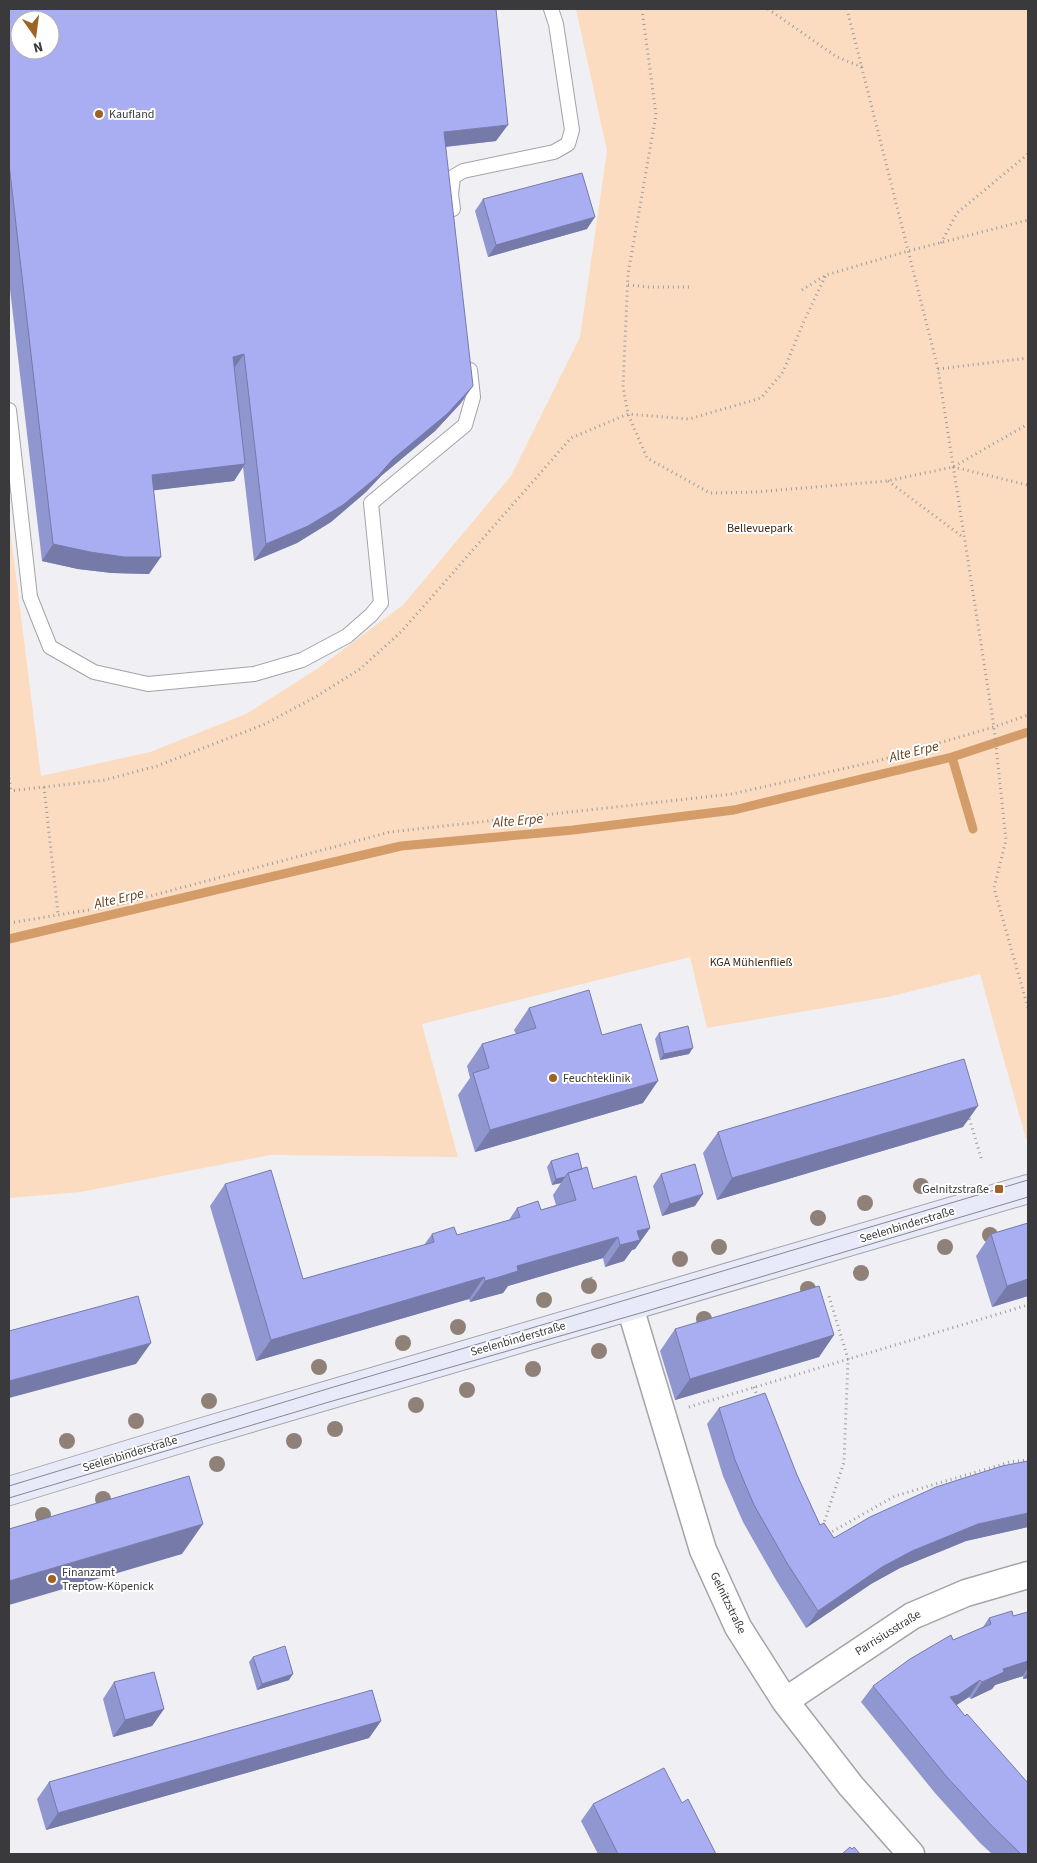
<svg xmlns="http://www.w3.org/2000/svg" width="1037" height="1863" font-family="'Source Sans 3',sans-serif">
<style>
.green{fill:#fbdcc0}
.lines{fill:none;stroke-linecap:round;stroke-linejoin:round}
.stream{stroke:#d49c68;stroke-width:9}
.lane-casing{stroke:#a3a4a7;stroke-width:16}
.street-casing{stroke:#a3a4a7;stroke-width:29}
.secondary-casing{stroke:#a3a4a7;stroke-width:30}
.path{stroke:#9b9b9e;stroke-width:3;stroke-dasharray:1 4;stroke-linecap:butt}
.lane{stroke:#fff;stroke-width:14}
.street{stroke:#fff;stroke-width:26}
.secondary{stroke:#e8eaf9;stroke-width:28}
.tram{stroke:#88888b;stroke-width:1}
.tree{fill:#8f8177}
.wall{fill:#9096cf}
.shaded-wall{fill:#767aa9}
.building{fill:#a8aef1;stroke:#767aa9;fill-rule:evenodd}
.poi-dot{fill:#9e6324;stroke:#fff;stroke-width:2}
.labels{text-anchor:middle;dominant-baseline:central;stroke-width:4;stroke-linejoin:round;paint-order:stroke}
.poi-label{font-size:12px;fill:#3a3a3c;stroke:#fff;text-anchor:start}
.park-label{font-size:12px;fill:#3f2710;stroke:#fff}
.street-label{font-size:12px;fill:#3a3a3c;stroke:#fff}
.water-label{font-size:14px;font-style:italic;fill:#68411a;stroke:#fff}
</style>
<rect width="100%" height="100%" fill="#f0f0f4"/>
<path class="green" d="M576,9H1028V1139H1026L980,974L888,997L707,1028L690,957L422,1024L458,1157L270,1155L81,1192L9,1198V520L41,776L150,752L246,714L317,669L403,605L511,476L580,337L607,151Z"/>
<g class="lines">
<path class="stream" d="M952,757L973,829
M9,939L401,846L573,830L734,810L952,757L1028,732"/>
<defs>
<path id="lane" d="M453,209L451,194L453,177L463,171L554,152L568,144L572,130L556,24L551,9
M9,410L30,597L50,647L94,672L148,684L254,674L302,660L347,636L371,615L381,603L371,503L465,425L473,397L470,370"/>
<path id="street" d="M630,1307L703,1550L738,1627L785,1701L851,1786L911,1854
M785,1701L912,1616L966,1593L1028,1575"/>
<path id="secondary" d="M9,1491L196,1434L1028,1189"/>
</defs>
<use href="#lane" class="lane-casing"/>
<use href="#street" class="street-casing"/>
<use href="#secondary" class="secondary-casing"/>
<path class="path" d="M642,9L656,115L628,274L623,387L628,414L647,458L710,493L755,492L887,481L953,467L1028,424
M768,9L837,57L862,67
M847,9L938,369L994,727L1006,840L994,888L1028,1008
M941,243L957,213L1028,154
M628,285L648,287H693
M802,290L826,275L908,251L1028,220
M938,369L1028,358
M953,467L1028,485
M888,481L963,537
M9,778L11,791
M44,787L58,914
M9,791L105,780L157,766L265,724L317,696L360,669L401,632L571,438L628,414L689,419L761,398L783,372L804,321L826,275
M9,923L113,906L390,832L732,794L877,761L994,727L1028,715
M968,1114L982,1161
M591,1277L593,1286
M754,1387L758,1398
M689,1407L1028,1305
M823,1526L844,1462L848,1359L828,1293
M828,1534L895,1496L1010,1462L1028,1460"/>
<use href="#lane" class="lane"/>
<use href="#street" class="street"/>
<use href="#secondary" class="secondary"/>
<path class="tram" d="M9,1486L327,1389L1028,1180
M9,1498L329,1402L637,1314L1028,1197"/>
</g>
<g class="tree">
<circle cx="921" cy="1186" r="8"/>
<circle cx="865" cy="1203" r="8"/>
<circle cx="818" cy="1218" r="8"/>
<circle cx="990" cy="1235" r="8"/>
<circle cx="719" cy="1247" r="8"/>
<circle cx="945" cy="1247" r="8"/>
<circle cx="680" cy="1259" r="8"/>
<circle cx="861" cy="1273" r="8"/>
<circle cx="589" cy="1286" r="8"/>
<circle cx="808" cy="1289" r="8"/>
<circle cx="544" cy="1300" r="8"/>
<circle cx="704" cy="1319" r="8"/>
<circle cx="458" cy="1327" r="8"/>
<circle cx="403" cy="1343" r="8"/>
<circle cx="599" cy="1351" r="8"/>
<circle cx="319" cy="1367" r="8"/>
<circle cx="533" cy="1369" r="8"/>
<circle cx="467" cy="1390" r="8"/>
<circle cx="209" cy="1401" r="8"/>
<circle cx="416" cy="1405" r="8"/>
<circle cx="136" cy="1421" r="8"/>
<circle cx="335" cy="1429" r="8"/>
<circle cx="67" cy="1441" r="8"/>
<circle cx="294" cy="1441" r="8"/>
<circle cx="217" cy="1464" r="8"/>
<circle cx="103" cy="1499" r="8"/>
<circle cx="43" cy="1515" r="8"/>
</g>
<path class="wall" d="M9,9L496,141L446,147L461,403L435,431L381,476L366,492L331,522L297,543L254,561L243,467L234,481L153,490L149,574L112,573L78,569L42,561L9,281Z
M483,199L587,229L488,257L475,211Z
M529,1008L602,1035L643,1103L475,1152L458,1095L470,1078L467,1066L482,1044L516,1034L514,1030Z
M659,1033L689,1054L660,1060L655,1039Z
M963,1127L717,1200L703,1153L718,1132Z
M551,1161L582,1169L593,1189L650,1228L635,1249L632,1250L624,1261L605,1267L603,1258L508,1286L503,1293L484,1298L470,1302L469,1299L256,1361L210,1206L225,1184L303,1279L424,1245L432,1234L457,1235L509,1220L517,1208L541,1210L556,1205L553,1195L561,1183L552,1185L547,1167Z
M661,1174L695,1206L662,1216L653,1186Z
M991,1234L1028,1296L992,1307L976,1256Z
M675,1329L834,1335L819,1357L675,1400L660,1351Z
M719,1408L797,1475L820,1525L834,1538L1028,1461V1527L966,1541L900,1568L871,1584L806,1628L776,1580L743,1522L723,1476L707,1424Z
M1028,1612V1678L1023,1679V1676L995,1685L992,1689L971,1699L969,1697L956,1705L1028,1854H992L980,1843L935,1793L861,1702L873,1686L983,1627L989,1618L1013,1616Z
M253,1657L289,1680L257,1690L249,1662Z
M114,1682L164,1709L152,1726L113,1737L103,1699Z
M381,1721L369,1738L46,1830L37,1799L49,1782Z
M682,1803L716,1854H598L581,1821L593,1804Z"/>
<path class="shaded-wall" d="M508,125L496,141L433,148L444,132Z
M595,217L587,229L488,257L496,245Z
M244,354L232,371L233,357Z
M473,386L461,403L435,431L381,476L366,492L331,522L297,543L254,561L266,544L393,459Z
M245,464L234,481L140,492L152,475Z
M53,544L161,557L149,574L112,573L78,569L42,561Z
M693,1048L689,1054L660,1060L664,1054Z
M658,1081L643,1103L475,1152L490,1130Z
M978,1106L963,1127L717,1200L732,1178Z
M565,1177L561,1183L552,1185L556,1179Z
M703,1194L695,1206L662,1216L670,1204Z
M650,1228L635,1249L632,1250L624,1261L605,1267L620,1245L637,1231Z
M618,1237L603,1258L508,1286L503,1293L470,1302L485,1281L517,1266Z
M484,1277L469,1299L256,1361L271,1340Z
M1028,1279V1296L992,1307L1007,1286Z
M834,1335L819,1357L675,1400L690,1379Z
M151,1343L136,1364L9,1398V1381Z
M1028,1513V1527L966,1541L900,1568L871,1584L806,1628L818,1611L882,1567L912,1551L978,1524Z
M203,1524L182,1554L9,1605V1581Z
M1028,1661V1668L1023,1676L995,1685L992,1689L971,1699L982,1682L1003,1669Z
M1028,1672V1678L1023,1679Z
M293,1674L289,1680L257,1690L262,1684Z
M980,1680L969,1697L946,1712L950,1697Z
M164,1709L152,1726L113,1737L125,1720Z
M381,1721L369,1738L46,1830L58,1813Z"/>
<path class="building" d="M9,9H496L508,125L444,132L473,386L447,414L393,459L378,476L343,505L308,526L266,544L244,354L233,357L245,464L152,475L161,557H124L90,552L53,544L9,164ZM20,20H50V50H20Z
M582,173L595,217L496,245L483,199Z
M589,990L602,1035L641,1024L658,1081L490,1130L473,1073L489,1068L482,1044L536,1028L529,1008Z
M688,1026L693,1048L664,1054L659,1033Z
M964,1059L978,1106L732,1178L718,1132Z
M578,1153L582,1169L568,1173L565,1177L556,1179L551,1161Z
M695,1164L703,1194L670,1204L661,1174Z
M587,1167L593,1189L636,1176L650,1228L637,1231L640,1240L620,1245L618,1237L517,1266L518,1271L499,1277L485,1281L484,1277L271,1340L225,1184L271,1170L303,1279L434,1242L432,1234L454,1227L457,1235L520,1217L517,1208L538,1201L541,1210L576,1200L568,1173Z
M1028,1223V1279L1007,1286L991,1234Z
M819,1286L834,1335L690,1379L675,1329Z
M138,1296L151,1343L9,1381V1331Z
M765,1393L797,1475L820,1525L824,1523L834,1538L870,1517L936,1487L1002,1466L1028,1461V1513L978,1524L912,1551L882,1567L818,1611L787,1563L754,1505L735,1460L719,1408Z
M189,1476L203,1524L9,1581V1529Z
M1012,1611L1013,1616L1028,1612V1661L1003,1669L1004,1672L982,1682L980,1680L958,1695L950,1697L965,1716L967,1714L1028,1783V1854H1021L992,1826L946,1776L873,1686L910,1659L951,1635L953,1640L991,1624L989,1618Z
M285,1646L293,1674L262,1684L253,1657Z
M154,1672L164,1709L125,1720L114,1682Z
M372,1690L381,1721L58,1813L49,1782Z
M664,1768L682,1803L688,1799L716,1854H618L593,1804Z
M850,1847L852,1849L854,1847L860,1854H842Z"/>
<g class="poi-dot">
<circle cx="99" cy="114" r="5"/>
<circle cx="553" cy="1078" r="5"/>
<rect x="994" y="1184" width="10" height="10" rx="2.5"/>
<circle cx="52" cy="1579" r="5"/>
</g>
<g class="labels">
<g class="poi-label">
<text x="109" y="114">Kaufland</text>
<text x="563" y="1078">Feuchteklinik</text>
<text x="989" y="1189" text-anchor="end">Gelnitzstraße</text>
<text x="62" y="1572">Finanzamt<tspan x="62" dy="14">Treptow-Köpenick</tspan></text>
</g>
<g class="park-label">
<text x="760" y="528">Bellevuepark</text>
<text x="751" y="962">KGA Mühlenfließ</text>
</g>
<g class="street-label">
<text transform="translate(907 1225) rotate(-17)">Seelenbinderstraße</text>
<text transform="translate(518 1339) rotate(-16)">Seelenbinderstraße</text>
<text transform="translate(130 1454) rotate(-17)">Seelenbinderstraße</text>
<text transform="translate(728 1603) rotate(64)">Gelnitzstraße</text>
<text transform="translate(888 1633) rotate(-32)">Parrisiusstraße</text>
</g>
<g class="water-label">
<text transform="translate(914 752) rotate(-14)">Alte Erpe</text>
<text transform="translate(518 821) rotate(-5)">Alte Erpe</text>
<text transform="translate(119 899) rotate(-13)">Alte Erpe</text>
</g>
</g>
<rect width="1037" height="1863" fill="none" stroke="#3a3a3c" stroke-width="20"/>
<g transform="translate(35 35) rotate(166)"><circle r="24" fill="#ffffff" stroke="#b0b0b1"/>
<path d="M0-4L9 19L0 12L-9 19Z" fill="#9e6324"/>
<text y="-8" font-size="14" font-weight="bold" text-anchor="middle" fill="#3a3a3c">N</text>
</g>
</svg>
